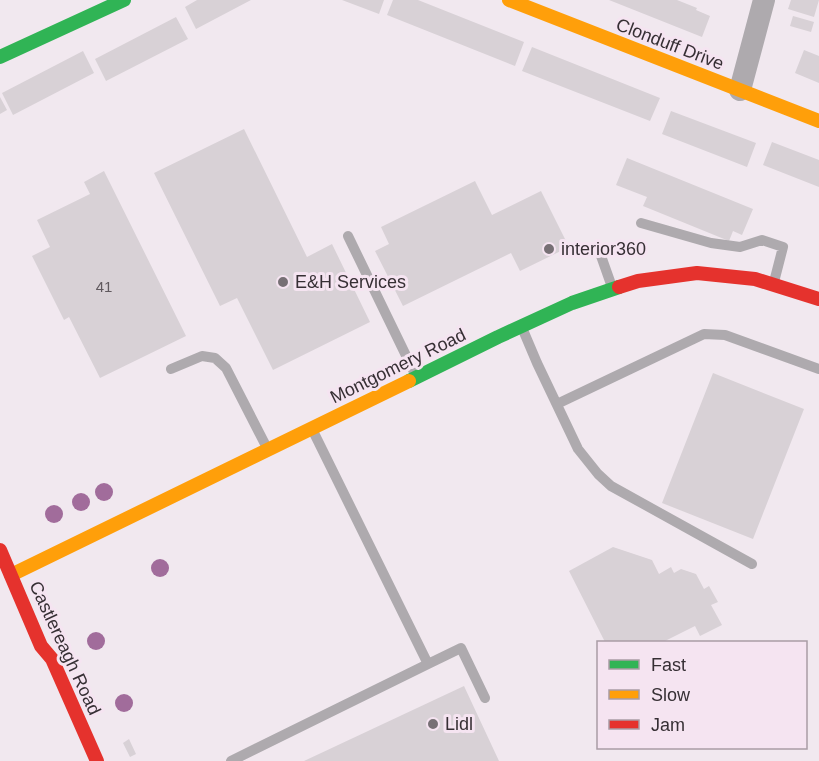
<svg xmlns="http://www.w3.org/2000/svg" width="819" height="761" font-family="Helvetica,sans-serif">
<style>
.building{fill:#d8d1d6}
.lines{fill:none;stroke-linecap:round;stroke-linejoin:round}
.lane{stroke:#aeaaae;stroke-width:10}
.street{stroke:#aeaaae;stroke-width:22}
.fast{stroke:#30b455;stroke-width:14}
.slow{stroke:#ff9f0a;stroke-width:14}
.jam{stroke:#e5322d;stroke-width:14}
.tree{fill:#a16c9b}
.poi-dot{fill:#777075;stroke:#f5e4f1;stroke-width:2}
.labels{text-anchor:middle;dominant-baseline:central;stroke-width:6;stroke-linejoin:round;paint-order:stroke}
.number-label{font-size:15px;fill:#60595e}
.street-label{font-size:18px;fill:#362f34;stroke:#f5e4f1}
.poi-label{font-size:18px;fill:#362f34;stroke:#f5e4f1;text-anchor:start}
</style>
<rect width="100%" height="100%" fill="#f1e8ef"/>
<path class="building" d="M197,0H251L196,29L185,7Z
M342,0H384L379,14Z
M393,0H418L524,42L515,66L387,15Z
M609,0H677L697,8L696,10L710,16L702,37Z
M791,0H819L814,17L788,9Z
M793,16L814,22L811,32L790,26Z
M176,17L188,39L106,81L95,59Z
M532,47L660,98L650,121L522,71Z
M804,50L819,56V83L795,73Z
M83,51L94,73L13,115L2,93Z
M0,97L7,110L0,114Z
M671,111L756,143L747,167L662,134Z
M244,129L307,257L332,244L370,322L273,370L237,298L220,306L154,173Z
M772,142L819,160V187L763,165Z
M627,158L753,209L742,235L733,231L729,241L643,206L647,197L616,185Z
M104,171L186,336L100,378L69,317L64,320L32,256L50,247L37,220L90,194L84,182Z
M475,181L492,215L541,191L569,247L520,271L511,253L403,306L375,251L389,244L381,227Z
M713,373L804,409L753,539L662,503Z
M613,547L652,560L659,574L671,567L674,573L681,569L696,574L704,589L709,586L718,602L711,605L722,625L700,636L695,626L663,642H605L569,571Z
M464,686L499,761H304Z
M129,739L136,754L130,757L123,743Z"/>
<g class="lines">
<path class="lane" d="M641,223L711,243L740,247L762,240L783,247L774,282
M348,236L415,374
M600,253L612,287
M523,330L537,363L578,449L598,474L611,486L752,564
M171,369L202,356L215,358L226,368L266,446
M557,404L704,334L725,335L819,369
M428,664L461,648L485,698
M231,761L428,664L313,431"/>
<path class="street" d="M740,90L764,0"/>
<path class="fast" d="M0,57L124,0
M409,381L498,337L572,303L619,287"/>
<path class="slow" d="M509,0L819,121
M11,575L409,381"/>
<path class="jam" d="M619,287L638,281L697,273L755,279L819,299
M0,550L41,646L52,659L97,761"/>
</g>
<g class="tree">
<circle cx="104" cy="492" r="9"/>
<circle cx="81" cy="502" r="9"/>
<circle cx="54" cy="514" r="9"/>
<circle cx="160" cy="568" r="9"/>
<circle cx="96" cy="641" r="9"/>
<circle cx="124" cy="703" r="9"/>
</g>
<g class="poi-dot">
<circle cx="549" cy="249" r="6"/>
<circle cx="283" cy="282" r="6"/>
<circle cx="433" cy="724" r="6"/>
</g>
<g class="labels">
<g class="number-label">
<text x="104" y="286">41</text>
</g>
<g class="street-label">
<text transform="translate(670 44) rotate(21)">Clonduff Drive</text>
<text transform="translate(398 366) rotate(-26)">Montgomery Road</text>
<text transform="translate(65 648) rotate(65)">Castlereagh Road</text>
</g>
<g class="poi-label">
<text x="561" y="249">interior360</text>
<text x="295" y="282">E&amp;H Services</text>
<text x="445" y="724">Lidl</text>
</g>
</g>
<rect x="597" y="641" width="210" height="108" fill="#f5e4f1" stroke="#a99ca5" stroke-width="1.5"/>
<rect x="609" y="660" width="30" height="9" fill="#30b455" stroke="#a99ca5" stroke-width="1.5"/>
<text x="651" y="671" font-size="18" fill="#362f34">Fast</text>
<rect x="609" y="690" width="30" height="9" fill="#ff9f0a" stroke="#a99ca5" stroke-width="1.5"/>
<text x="651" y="701" font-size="18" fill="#362f34">Slow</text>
<rect x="609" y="720" width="30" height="9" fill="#e5322d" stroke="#a99ca5" stroke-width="1.5"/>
<text x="651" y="731" font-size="18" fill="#362f34">Jam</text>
</svg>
